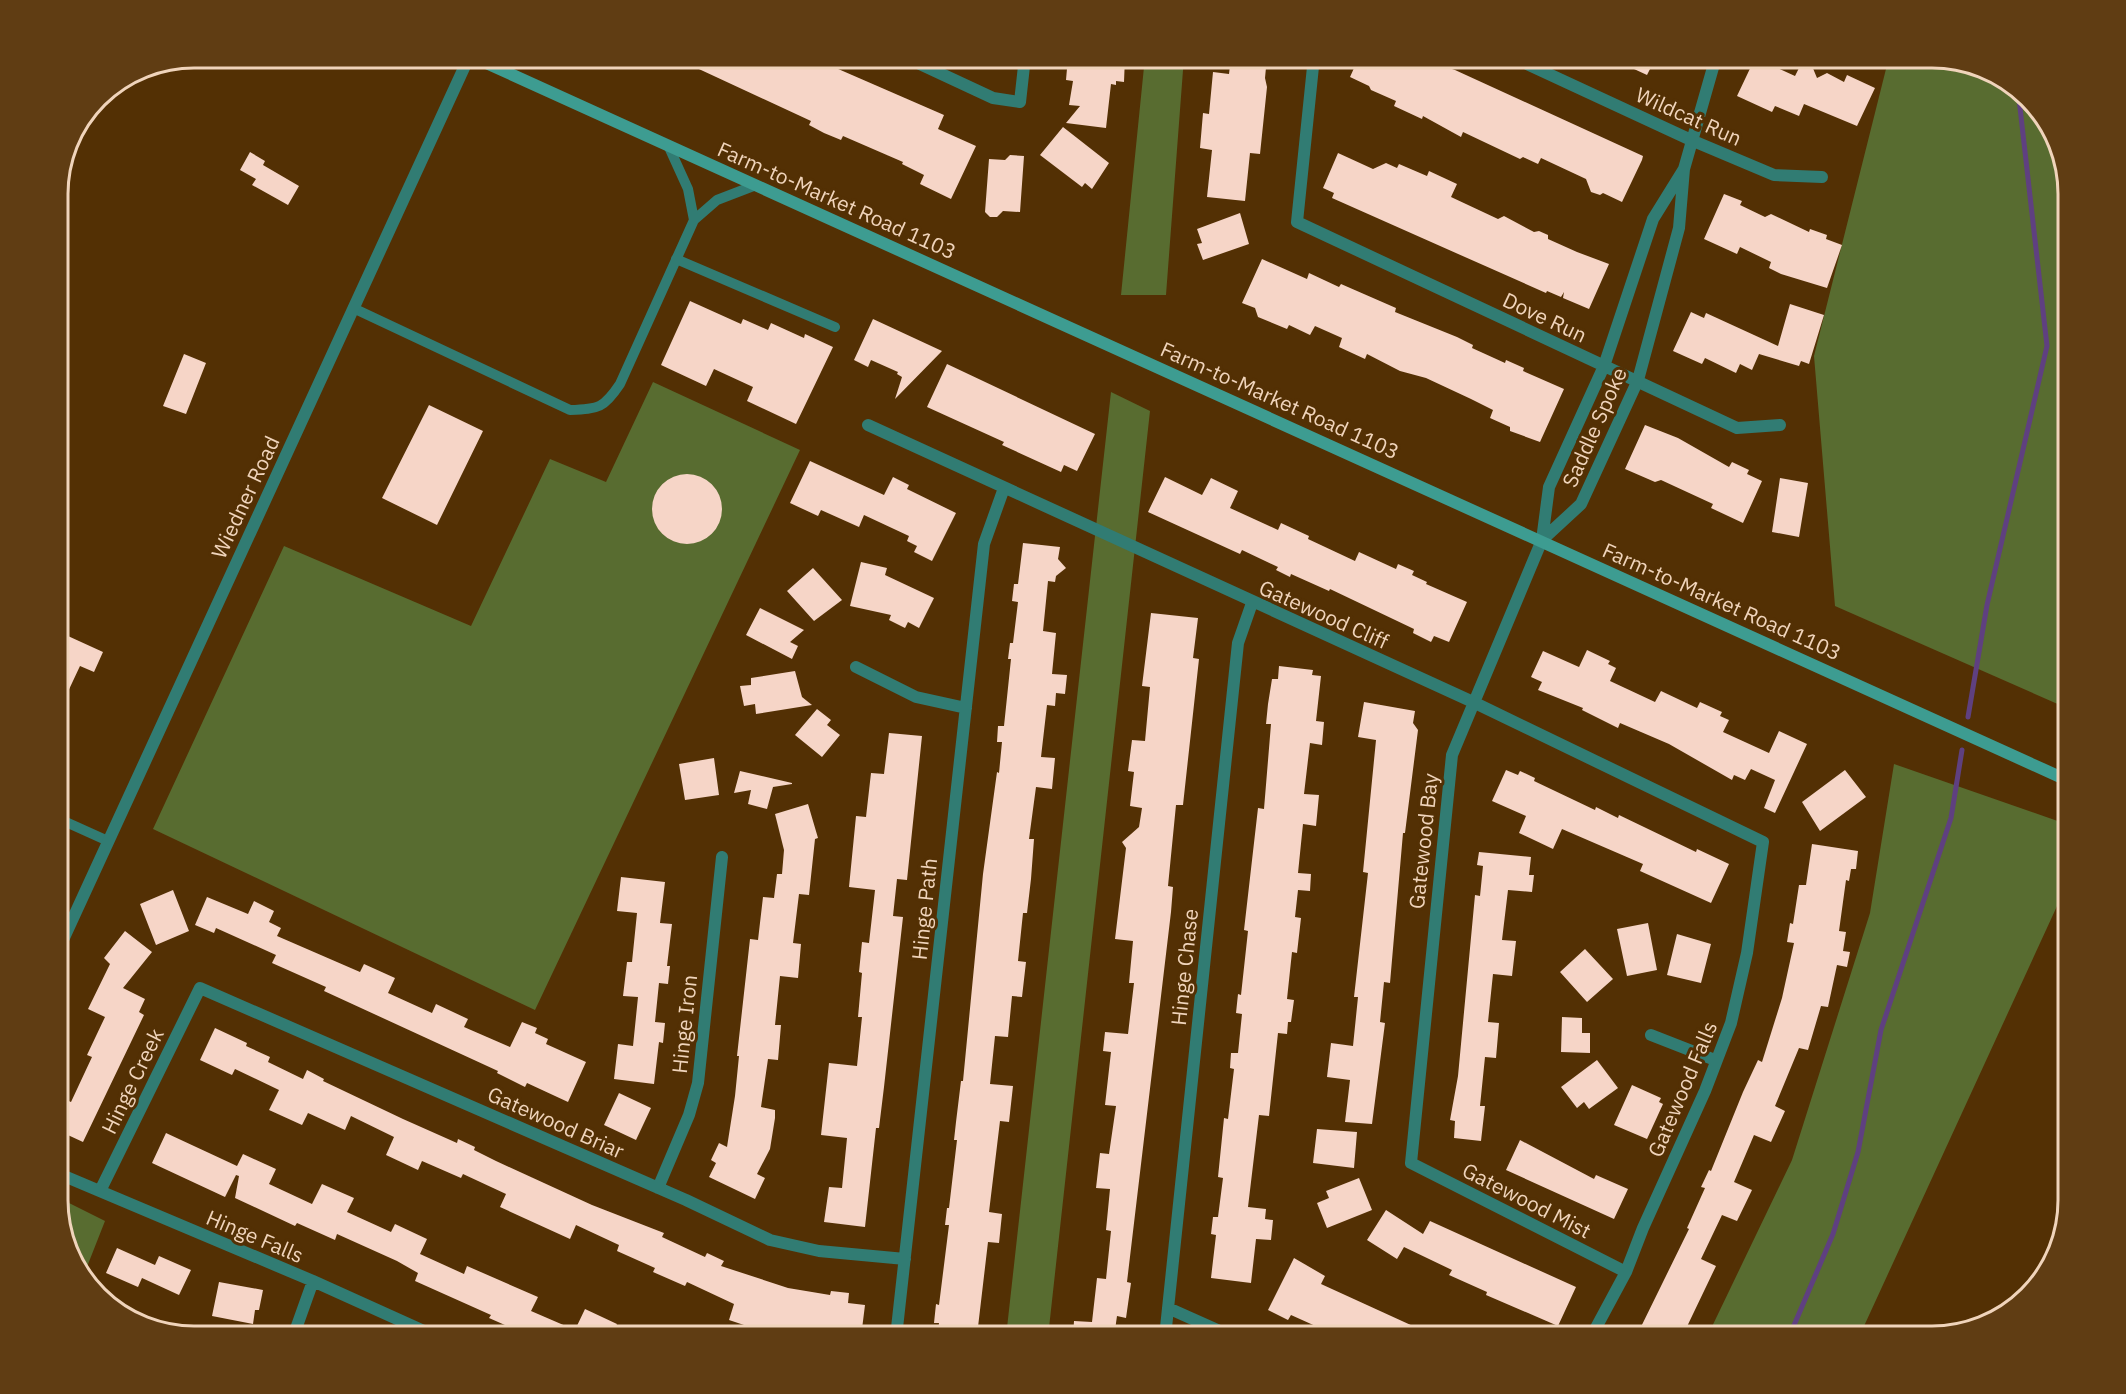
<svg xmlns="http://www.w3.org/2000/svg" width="2126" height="1394" font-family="'IBM Plex Sans',sans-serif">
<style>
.green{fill:#586c30}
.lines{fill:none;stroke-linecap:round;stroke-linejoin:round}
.stream{stroke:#5f4080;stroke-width:5}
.building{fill:#f6d5c7}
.lane{stroke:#317c73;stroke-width:10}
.street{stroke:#317c73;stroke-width:12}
.secondary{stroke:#3d9c91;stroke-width:12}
.labels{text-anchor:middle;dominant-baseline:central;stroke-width:6;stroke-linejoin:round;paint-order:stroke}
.street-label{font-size:21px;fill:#f0d4bb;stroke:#533004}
.rim{fill:none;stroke:#f0d4bb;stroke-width:3}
</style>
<rect width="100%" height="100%" fill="#533004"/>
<path class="green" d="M1145,57H1184L1166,295H1121Z
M1889,57H1933L2008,80L2051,126L2069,193V709L1835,606L1814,356Z
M653,382L800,450L535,1010L153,829L284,546L471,626L550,459L606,482Z
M1111,392L1150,411L1048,1337H1006Z
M1894,764L2069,825V880L1859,1337H1707L1792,1160L1870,913Z
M57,1197L105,1221L83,1277C69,1262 57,1218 57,1197Z"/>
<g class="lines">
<path class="stream" d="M1968,717L1987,605L2047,346L2018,90
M1789,1337L1833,1234L1858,1152L1881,1030L1951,818L1962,750"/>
</g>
<path class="building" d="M673,57H818L830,63L829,65L944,115L938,129L976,146L951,199L920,184L924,175L902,164L903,162L843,136L841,140L824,133L809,125L811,121Z
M1068,57H1125L1124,82L1116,81V85L1111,84L1106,128L1066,123L1080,106L1069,105L1073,81L1066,80Z
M1231,57H1267L1265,78L1267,87L1260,154L1250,153L1245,201L1207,197L1212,150L1200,148L1203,113L1209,114L1213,72L1229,74Z
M1359,57H1413L1432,66L1437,64L1455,70L1643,156L1642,160L1622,202L1603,193L1600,195L1591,192L1586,179L1541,158L1538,164L1523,157L1520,159L1463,132L1461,137L1423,116L1422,119L1394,106L1396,101L1371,90L1369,86L1350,77Z
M1608,57H1656L1647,75Z
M1755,58L1795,76L1802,62L1812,66L1817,78L1827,73L1844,82L1847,75L1875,88L1857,126L1804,104L1799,116L1775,106L1772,112L1737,96Z
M1063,127L1109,163L1092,189L1085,183L1082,187L1040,155Z
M250,152L265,161L263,165L299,186L288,205L252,185L256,179L240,170Z
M1338,153L1373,169L1386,163L1397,168L1399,164L1427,176L1429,171L1457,184L1451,197L1498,219L1504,216L1534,232L1539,231L1548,235V239L1577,252L1609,264L1589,309L1563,298L1564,292L1561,297L1547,291L1546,293L1332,198L1334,193L1323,188Z
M1010,155L1024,156L1020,212L1003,211L997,217H990L985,212L989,159L1005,160Z
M1724,194L1742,201L1740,205L1765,217L1771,214L1809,232L1810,229L1827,235L1826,239L1842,245L1827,288L1781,274L1769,268L1771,262L1740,247L1737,254L1704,239Z
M1240,213L1249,244L1203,260L1197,244L1202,243L1197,229Z
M1262,259L1307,279L1309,273L1339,287L1341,284L1396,308L1395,312L1457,337L1473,345L1472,348L1505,363L1506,360L1524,368L1523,371L1564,389L1540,442L1510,431V427L1490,418L1493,410L1471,399L1426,378L1400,371L1367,354L1365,359L1339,347L1342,338L1315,326L1310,335L1289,325L1287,329L1258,317L1255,308L1242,303Z
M690,301L741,324L743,319L768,330L771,323L804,338L805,334L833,347L796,424L747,401L753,387L714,369L706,386L661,365Z
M1790,304L1824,315L1809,364L1801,361L1799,366L1759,354L1752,370L1740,364L1736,373L1705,358L1702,364L1673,351L1691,312L1704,318L1706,313L1778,346Z
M873,319L942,351L895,399L902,377L897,374L898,372L871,360L868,367L854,360Z
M184,354L206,363L186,414L163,406Z
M947,364L1095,434L1077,471L1064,465L1061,472L1002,445L1004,442L927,407Z
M429,405L483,431L437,525L382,498Z
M1645,425L1678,438L1729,467L1732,462L1749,470L1747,474L1762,481L1743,523L1711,508L1713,504L1661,480L1655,482L1625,469Z
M810,461L884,495L893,477L909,485L907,489L956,513L932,561L914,552L917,546L907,541L909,536L864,515L859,527L821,510L818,516L790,503Z
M652 509a35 35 0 1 1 70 0a35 35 0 1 1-70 0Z
M1165,477L1202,495L1211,478L1238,491L1230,508L1278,530L1281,523L1309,536L1308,539L1355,561L1359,552L1396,569L1398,564L1414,571L1412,575L1427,582L1426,584L1467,602L1449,642L1434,636L1431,642L1413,633L1414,629L1330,589L1329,591L1291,574L1290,577L1276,570L1278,567L1242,550L1240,554L1148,512Z
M1780,478L1808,483L1799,537L1772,532Z
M1023,543L1060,547L1058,559L1066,568L1056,576L1055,582L1048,581L1043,631L1056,633L1052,674L1067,675L1065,694L1056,693L1055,706L1047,705L1041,757L1055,758L1052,789L1036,787L1029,839H1034L1031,879L1027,913H1023L1018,961L1026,962L1022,997L1012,996L1008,1037L995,1036L990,1084L1013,1086L1009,1122L1000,1121L989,1212L1002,1214L999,1243L988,1242L978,1327L967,1326L966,1337H937L939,1323H934L936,1304L939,1305L949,1225H945L947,1208H949L957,1140H954L956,1122L961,1081H963L983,874L997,772L999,773L1002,742H997L998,726H1004L1011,659H1008L1010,643H1013L1018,602L1012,601L1014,584H1018Z
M861,562L887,568L885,575L934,598L919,628L908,622L905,628L889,620L891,615L850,606Z
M813,568L842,600L814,621L787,591Z
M760,608L804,630L790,642L798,646L792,659L746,635Z
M1151,613L1198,618L1193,658L1199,659L1183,805H1176L1168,886L1173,887L1171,912L1127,1282L1131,1283L1126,1318L1117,1316L1114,1337H1073L1074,1321L1092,1322L1097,1278L1106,1279L1111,1231L1106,1230L1110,1189L1096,1188L1100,1153L1109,1154L1116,1106L1105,1105L1111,1052L1103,1051L1105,1032L1128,1034L1134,983H1129L1133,941L1115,939L1126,848L1122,842L1139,827L1142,808L1130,806L1134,772L1128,771L1132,740L1145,741L1150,687L1142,686Z
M57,631L103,652L94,672L80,666L57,715Z
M1587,650L1610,661L1608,664L1616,668L1610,681L1655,702L1661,691L1697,708L1700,702L1722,712L1720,716L1729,720L1723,732L1769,753L1779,731L1807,744L1775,813L1764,808L1775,780L1751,769L1745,780L1734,775L1732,780L1669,744L1620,723L1618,728L1582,710L1583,708L1538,690L1542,682L1531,677L1543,651L1579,667Z
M1279,666L1313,670L1312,675L1321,676L1316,721L1324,722L1322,745L1310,743L1304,794L1319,795L1316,826L1303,824L1298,873L1311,874L1310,891L1298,890L1295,917L1301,918L1297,953L1292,952L1287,999L1294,1000L1291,1022H1288L1287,1034L1278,1033L1269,1116L1259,1115L1248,1207L1266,1209L1265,1219L1273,1220L1271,1240L1256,1239L1251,1283L1211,1278L1216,1235L1211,1234L1213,1217H1218L1223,1178L1218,1177L1224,1118L1228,1119L1234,1069L1230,1068L1231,1053H1238L1242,1014L1236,1013L1238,994L1241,995L1248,931L1244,930L1258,808L1264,809L1271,724H1266L1268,704L1272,679H1278Z
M795,671L802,697L812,705L756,714L755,704L744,706L740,686L751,685V678Z
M1364,702L1415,711L1413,723L1418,730L1405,833H1403L1390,983L1384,982L1380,1022L1385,1023L1372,1124L1345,1122L1350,1080L1327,1077L1331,1043L1353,1046L1358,997H1354L1368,873L1363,872L1376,740L1358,737Z
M817,709L831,720L827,725L840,735L822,757L795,735Z
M889,733L922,736L907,880L897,879L893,916L903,917L884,1087L879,1128H876L865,1227L824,1222L829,1187L842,1188L847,1138L821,1135L829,1063L857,1066L862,1017H858L862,973L859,972L862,942L869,943L875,890L849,887L856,816L866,817L871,773L884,774Z
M714,758L719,795L685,800L679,764Z
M1506,770L1518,775L1520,771L1535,778L1534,781L1595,810L1596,807L1618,818L1619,815L1696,852L1697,849L1729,864L1711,903L1640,871L1643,864L1562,829L1553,849L1519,833L1526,816L1492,801Z
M1845,770L1866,797L1820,831L1802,802Z
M740,771L792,783V784L773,787L767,809L748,804L751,790L734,793Z
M808,804L818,838L815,839L809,895L799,894L793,943L801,944L798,978L780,976L775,1025H781L778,1060L768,1059L761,1107L775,1110V1118L770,1149L757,1174L765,1178L755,1199L709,1177L716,1163L711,1160L719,1143L727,1147L735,1096L739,1056H737L750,939L758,940L763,897L774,898L777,874H782L784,850L775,814Z
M1812,844L1858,851L1856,869H1851L1849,881L1846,880L1839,931L1846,932L1843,951L1850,952L1847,967L1837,965L1828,1007L1821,1006L1808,1050L1799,1048L1775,1106L1785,1111L1771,1142L1754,1135L1734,1182L1752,1190L1737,1221L1722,1215L1701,1259L1716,1266L1682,1337H1636L1689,1229L1687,1228L1705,1188L1701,1187L1709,1170L1711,1171L1743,1092L1758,1060L1762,1062L1782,998L1794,943L1787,942L1790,923L1793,924L1799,885H1806Z
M1479,852L1531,857L1529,875H1534L1532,892L1508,890L1502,940L1516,941L1512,976L1493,974L1488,1022L1499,1023L1496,1058L1485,1057L1480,1106H1485L1481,1141L1454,1138L1455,1121L1450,1120L1458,1076L1475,895L1480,896L1483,866L1477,865Z
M621,877L665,882L660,923L672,924L667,966H670L668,984L659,983L655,1022L665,1023L663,1043L659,1042L654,1084L614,1079L618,1044L633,1046L638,997L623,996L627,962H632L637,913L617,911Z
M173,890L189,931L156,945L140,904Z
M207,897L248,914L254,901L274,911L269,922L281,928L277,936L360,972L364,964L395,978L388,993L432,1013L436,1004L468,1019L464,1027L510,1047L522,1022L537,1028L535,1033L548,1039L546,1044L586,1062L568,1102L527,1083L525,1087L497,1073L498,1071L324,991L326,987L272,963L276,955L216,928L214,933L195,925Z
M1648,923L1657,970L1627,976L1617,929Z
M125,931L152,952L123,988L145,999L139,1012L144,1015L83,1142L57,1130V1096L71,1102L92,1057L87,1055L105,1017L88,1009L110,964L104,958Z
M1677,934L1711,944L1701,983L1667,975Z
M1585,949L1613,979L1587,1002L1560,972Z
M1562,1017L1582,1018V1033H1590V1053L1561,1052Z
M215,1028L247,1043L246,1046L270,1057L268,1062L303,1079L307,1070L324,1079L323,1081L403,1119L457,1143L458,1139L475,1147L474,1150L496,1161L592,1205L664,1233L662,1237L705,1257L707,1253L724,1261L721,1266L788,1288L830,1295L831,1291L849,1293L848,1303L865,1305L861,1337H814L763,1328L762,1331L729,1320L734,1304L687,1282L685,1286L653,1272L655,1268L617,1251L619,1245L576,1225L570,1239L500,1207L506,1194L463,1174L461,1178L422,1161L418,1170L386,1155L394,1137L351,1116L345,1130L308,1113L302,1125L269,1110L279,1090L235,1069L232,1075L200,1060Z
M1597,1060L1618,1088L1589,1109L1584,1102L1577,1108L1561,1087Z
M1632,1085L1661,1098L1659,1102L1663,1104L1647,1139L1614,1125Z
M619,1093L651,1108L636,1140L604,1125Z
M1317,1129L1357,1132L1354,1168L1313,1163Z
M166,1133L237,1166L243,1154L276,1169L269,1184L312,1204L322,1184L354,1198L347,1212L391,1232L395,1224L427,1239L420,1254L464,1274L467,1266L538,1297L531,1311L575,1330L585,1309L617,1324L611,1337H538L522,1330L521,1332L489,1318L491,1315L415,1281L418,1273L397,1261L337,1234L335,1240L297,1223L295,1226L235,1198L239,1176L236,1175L225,1197L152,1163Z
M1520,1140L1594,1179L1596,1175L1628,1189L1614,1219L1506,1170Z
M1359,1178L1372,1210L1327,1228L1317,1203L1329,1198L1326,1191Z
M1386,1210L1423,1234L1430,1221L1576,1287L1558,1326L1486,1295L1487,1292L1449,1275L1452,1270L1404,1247L1397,1259L1367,1240Z
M117,1248L155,1265L159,1256L191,1270L179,1295L142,1278L138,1287L106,1273Z
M1294,1258L1325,1276L1321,1284L1437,1337H1340L1291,1315L1288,1320L1268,1310Z
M219,1282L263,1290L259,1310H255L253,1324L212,1316Z"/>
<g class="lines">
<path class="lane" d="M668,145L688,189L694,220
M676,259L835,327
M353,308L570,410C599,409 604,408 620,384L694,220L717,200L756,185
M57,818L108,841"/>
<path class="street" d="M905,57L993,98L1020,102L1025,57
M1314,57L1297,222L1737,428L1780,425
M1512,57L1691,140L1774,175L1822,177
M868,425L1473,702L1763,842L1747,953L1731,1023L1705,1091L1643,1228L1626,1272L1591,1337
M1542,540L1581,504L1638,380L1679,228L1684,169L1716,57
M856,667L916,697L966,708
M57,953L469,57
M1651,1035L1715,1060
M57,1173L313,1281L437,1337
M658,1188L689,1115L698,1083L722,857
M100,1191L200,988L686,1200L770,1240L819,1251L905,1259
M1626,1272L1411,1163L1452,755L1542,540L1549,487L1604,366L1653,219L1684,169
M1168,1308L1233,1337
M293,1337L313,1281
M896,1337L984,544L1004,488
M1165,1337L1238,643L1252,603"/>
<path class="secondary" d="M473,57L2069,781"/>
</g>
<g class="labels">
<g class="street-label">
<text transform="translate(1689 116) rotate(24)">Wildcat Run</text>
<text transform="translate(837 200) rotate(24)">Farm-to-Market Road 1103</text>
<text transform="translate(1545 317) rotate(25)">Dove Run</text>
<text transform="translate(1280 400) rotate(24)">Farm-to-Market Road 1103</text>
<text transform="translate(1594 427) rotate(-66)">Saddle Spoke</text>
<text transform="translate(245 497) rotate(-65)">Wiedner Road</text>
<text transform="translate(1722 601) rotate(24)">Farm-to-Market Road 1103</text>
<text transform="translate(1324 614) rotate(24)">Gatewood Cliff</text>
<text transform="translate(1423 841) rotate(-84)">Gatewood Bay</text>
<text transform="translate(924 909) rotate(-84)">Hinge Path</text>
<text transform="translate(1184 967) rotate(-84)">Hinge Chase</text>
<text transform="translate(684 1024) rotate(-84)">Hinge Iron</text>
<text transform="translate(132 1081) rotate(-64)">Hinge Creek</text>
<text transform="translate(1682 1089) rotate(-67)">Gatewood Falls</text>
<text transform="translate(556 1122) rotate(24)">Gatewood Briar</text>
<text transform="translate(1527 1200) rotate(27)">Gatewood Mist</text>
<text transform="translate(255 1236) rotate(23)">Hinge Falls</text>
</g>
</g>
<path d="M0 0H2126V1394H0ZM194 68H1932A126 126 0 0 1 2058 194V1200A126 126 0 0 1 1932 1326H194A126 126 0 0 1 68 1200V194A126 126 0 0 1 194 68Z" fill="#603d13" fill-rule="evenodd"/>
<path class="rim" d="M194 68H1932A126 126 0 0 1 2058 194V1200A126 126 0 0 1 1932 1326H194A126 126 0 0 1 68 1200V194A126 126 0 0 1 194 68Z"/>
</svg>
